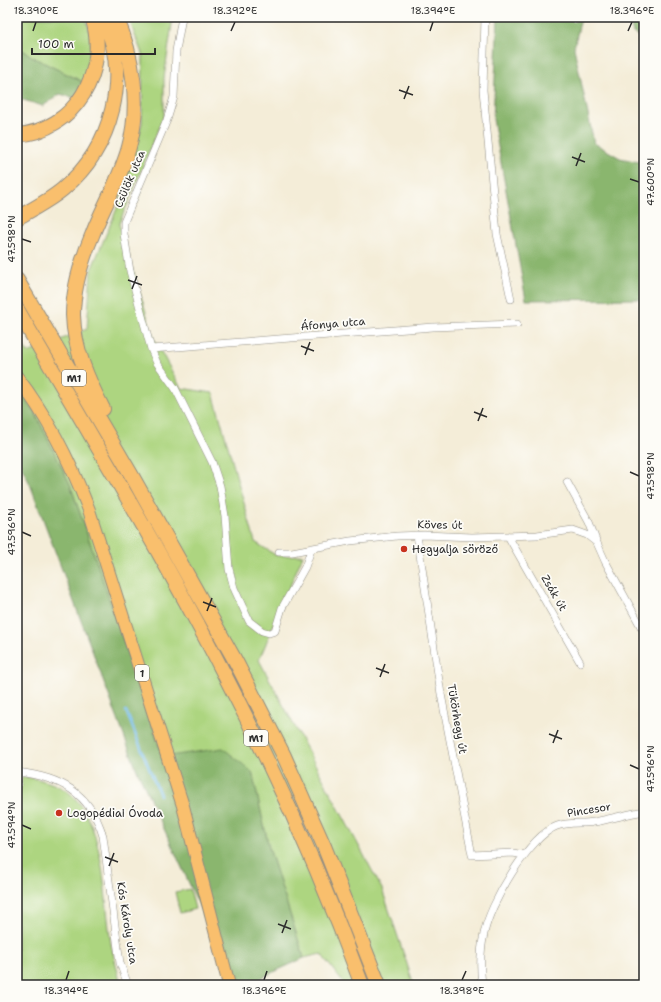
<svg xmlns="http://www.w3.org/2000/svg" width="661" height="1002" font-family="'Shantell Sans',sans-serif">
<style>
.green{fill:#add580;stroke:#6c8056}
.forest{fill:#8ab66e;stroke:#5a704c}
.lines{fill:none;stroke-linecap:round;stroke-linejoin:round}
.stream{stroke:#76beee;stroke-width:2.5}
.street-casing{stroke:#908c82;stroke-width:8}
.primary-casing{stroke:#908c82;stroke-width:14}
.highway-casing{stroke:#908c82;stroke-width:16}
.street{stroke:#fff;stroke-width:7}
.primary{stroke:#f9bf6d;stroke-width:12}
.highway{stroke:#f9bf6d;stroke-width:14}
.ticks{fill:none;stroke:#2b2b2b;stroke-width:1.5}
.poi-dot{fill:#c8321e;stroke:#fdfcf7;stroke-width:1.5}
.labels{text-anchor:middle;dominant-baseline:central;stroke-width:3.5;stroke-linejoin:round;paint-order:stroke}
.shield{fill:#fdfcf7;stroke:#6a6a68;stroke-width:1}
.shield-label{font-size:10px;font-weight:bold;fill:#2b2b2b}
.street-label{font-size:11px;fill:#2b2b2b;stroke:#fdfcf7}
.poi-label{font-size:11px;fill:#2b2b2b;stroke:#fdfcf7;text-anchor:start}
.neatline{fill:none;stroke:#2b2b2b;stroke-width:1.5}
.ticks-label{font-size:10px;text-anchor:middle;fill:#2b2b2b}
</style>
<rect width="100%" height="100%" fill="#fdfcf7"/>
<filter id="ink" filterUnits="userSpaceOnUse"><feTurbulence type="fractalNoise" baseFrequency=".025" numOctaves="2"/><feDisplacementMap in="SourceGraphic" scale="8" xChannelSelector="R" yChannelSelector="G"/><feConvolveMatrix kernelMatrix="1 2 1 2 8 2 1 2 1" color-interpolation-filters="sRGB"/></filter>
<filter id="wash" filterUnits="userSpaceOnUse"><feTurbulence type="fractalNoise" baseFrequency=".012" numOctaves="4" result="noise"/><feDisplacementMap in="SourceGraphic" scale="16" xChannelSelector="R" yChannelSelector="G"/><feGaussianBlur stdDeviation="0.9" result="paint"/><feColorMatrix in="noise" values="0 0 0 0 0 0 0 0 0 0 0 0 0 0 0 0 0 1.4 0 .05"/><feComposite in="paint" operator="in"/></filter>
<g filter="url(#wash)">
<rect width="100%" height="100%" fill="#f4edd8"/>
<path class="green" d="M17,17H85C95,40 90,60 83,82L34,58L17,46Z
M128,17H173L164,78V115L119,224L154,339L181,388L213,393L255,542L277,556L303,555L259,660L382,889L414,985H345L321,954L304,958L269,848L252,772L163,757L70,484L35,413L17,387V335L28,353L87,329L91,270L118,206L142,123L143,56Z
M17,776C36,778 58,782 73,796C106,830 104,899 111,944C114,958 118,971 121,985H17Z
M190,889L195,909L180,913L175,892Z"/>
<path class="forest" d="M498,17H581L574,48L594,143L620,158L644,163V299L526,300L493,119Z
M628,17H644V38L633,33Z
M17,46L34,58L83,82L75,98L60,94L43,106L17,98Z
M17,387L35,413L70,484L163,757L223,748L252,772L269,848L304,958L261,978L260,985H236L136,768L30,484L17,457Z"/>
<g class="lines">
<path class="stream" d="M126,711L160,795"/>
</g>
</g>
<g filter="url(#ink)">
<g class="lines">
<defs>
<path id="street" d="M182,17L176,51L174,97L167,120L124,222V234L130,271L151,349L157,363L175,388L212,462L220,486L225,516L229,569L234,588L249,621L262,631L269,633L275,631L282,608L305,567L311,550
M485,17L483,90L497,234L511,299
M575,17L576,20
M151,349L433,327L517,324
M567,482L589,522L597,543
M417,535L441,694L472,855L513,853L524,855
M508,536L580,662
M279,552H292L350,541L397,536L424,535L472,537L537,535L573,530L587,535L597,543L605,561L644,632
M17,772C60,777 90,792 103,836L120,963L128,985
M17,789L19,772
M482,985C480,968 480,951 484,934C489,905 529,836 557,826C568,822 582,824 594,822C611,819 627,814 644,811"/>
<path id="primary" d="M17,377C48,417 71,463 89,510L183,806L229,985"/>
<path id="highway" d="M17,135C75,131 110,70 92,17
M17,218C33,209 50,200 63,189C113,147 131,76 103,17
M17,280L132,476L236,662L284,756L324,846L379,985
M17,309C86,428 158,546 221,668C275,771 322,876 362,985
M103,409C88,380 74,349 73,315C73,287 82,259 93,233C104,205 121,177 129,147C141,105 133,56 116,17"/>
</defs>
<use href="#street" class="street-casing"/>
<use href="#primary" class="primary-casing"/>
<use href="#highway" class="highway-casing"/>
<use href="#street" class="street"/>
<use href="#primary" class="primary"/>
<use href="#highway" class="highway"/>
</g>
</g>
<path class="ticks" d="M33,31L36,22M231,31L235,22M430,31L433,22M628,31L632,22M399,90L413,95M404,99L409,86M572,157L585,162M576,166L581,153M630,179L639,182M22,239L31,242M128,280L142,285M132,289L137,276M301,346L314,351M305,355L310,342M474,412L487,417M478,421L483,408M630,472L639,476M22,532L31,536M203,602L216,607M207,611L212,598M376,668L389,673M380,677L385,664M549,734L562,739M553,743L558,730M630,765L639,769M22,825L31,829M105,857L118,862M109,866L114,853M278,924L291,929M282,933L287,920M66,980L69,971M264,980L267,971M462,980L466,971"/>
<g class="poi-dot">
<circle cx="404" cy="549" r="4"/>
<circle cx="59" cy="813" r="4"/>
</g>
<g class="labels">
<g class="shield">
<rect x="62" y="370" width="24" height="16" rx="3"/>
<rect x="135" y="665" width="14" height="16" rx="3"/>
<rect x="244" y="730" width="24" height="16" rx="3"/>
</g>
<g class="shield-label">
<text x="74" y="378">M1</text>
<text x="142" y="673">1</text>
<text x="256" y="738">M1</text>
</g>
<g class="street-label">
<text transform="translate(130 179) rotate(-67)">Csülök utca</text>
<text transform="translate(333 324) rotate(-5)">Áfonya utca</text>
<text transform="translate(440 525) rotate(1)">Köves út</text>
<text transform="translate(554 593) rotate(60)">Zsák út</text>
<text transform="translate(457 719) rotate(80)">Tükörhegy út</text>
<text transform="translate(589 810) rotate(-9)">Pincesor</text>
<text transform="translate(127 923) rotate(81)">Kós Károly utca</text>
</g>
<g class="poi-label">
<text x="412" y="549">Hegyalja söröző</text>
<text x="67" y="813">Logopédiai Óvoda</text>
</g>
</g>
<rect width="661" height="1002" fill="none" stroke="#fdfcf7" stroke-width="44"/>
<path d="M32 48v6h123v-6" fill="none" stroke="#2b2b2b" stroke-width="2"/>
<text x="38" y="48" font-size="12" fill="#2b2b2b" stroke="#fdfcf7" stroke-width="3" paint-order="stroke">100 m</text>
<rect x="22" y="22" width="617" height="958" class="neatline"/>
<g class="ticks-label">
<text x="36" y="14">18.390°E</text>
<text x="235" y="14">18.392°E</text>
<text x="433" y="14">18.394°E</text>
<text x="632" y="14">18.396°E</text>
<text transform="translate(650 182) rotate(-90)" y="4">47.600°N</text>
<text transform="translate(11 239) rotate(-90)" y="4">47.598°N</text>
<text transform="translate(650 476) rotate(-90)" y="4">47.598°N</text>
<text transform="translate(11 532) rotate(-90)" y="4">47.596°N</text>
<text transform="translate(650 769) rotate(-90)" y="4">47.596°N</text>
<text transform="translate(11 825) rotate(-90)" y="4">47.594°N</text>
<text x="66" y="994">18.394°E</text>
<text x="264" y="994">18.396°E</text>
<text x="462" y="994">18.398°E</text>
</g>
</svg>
